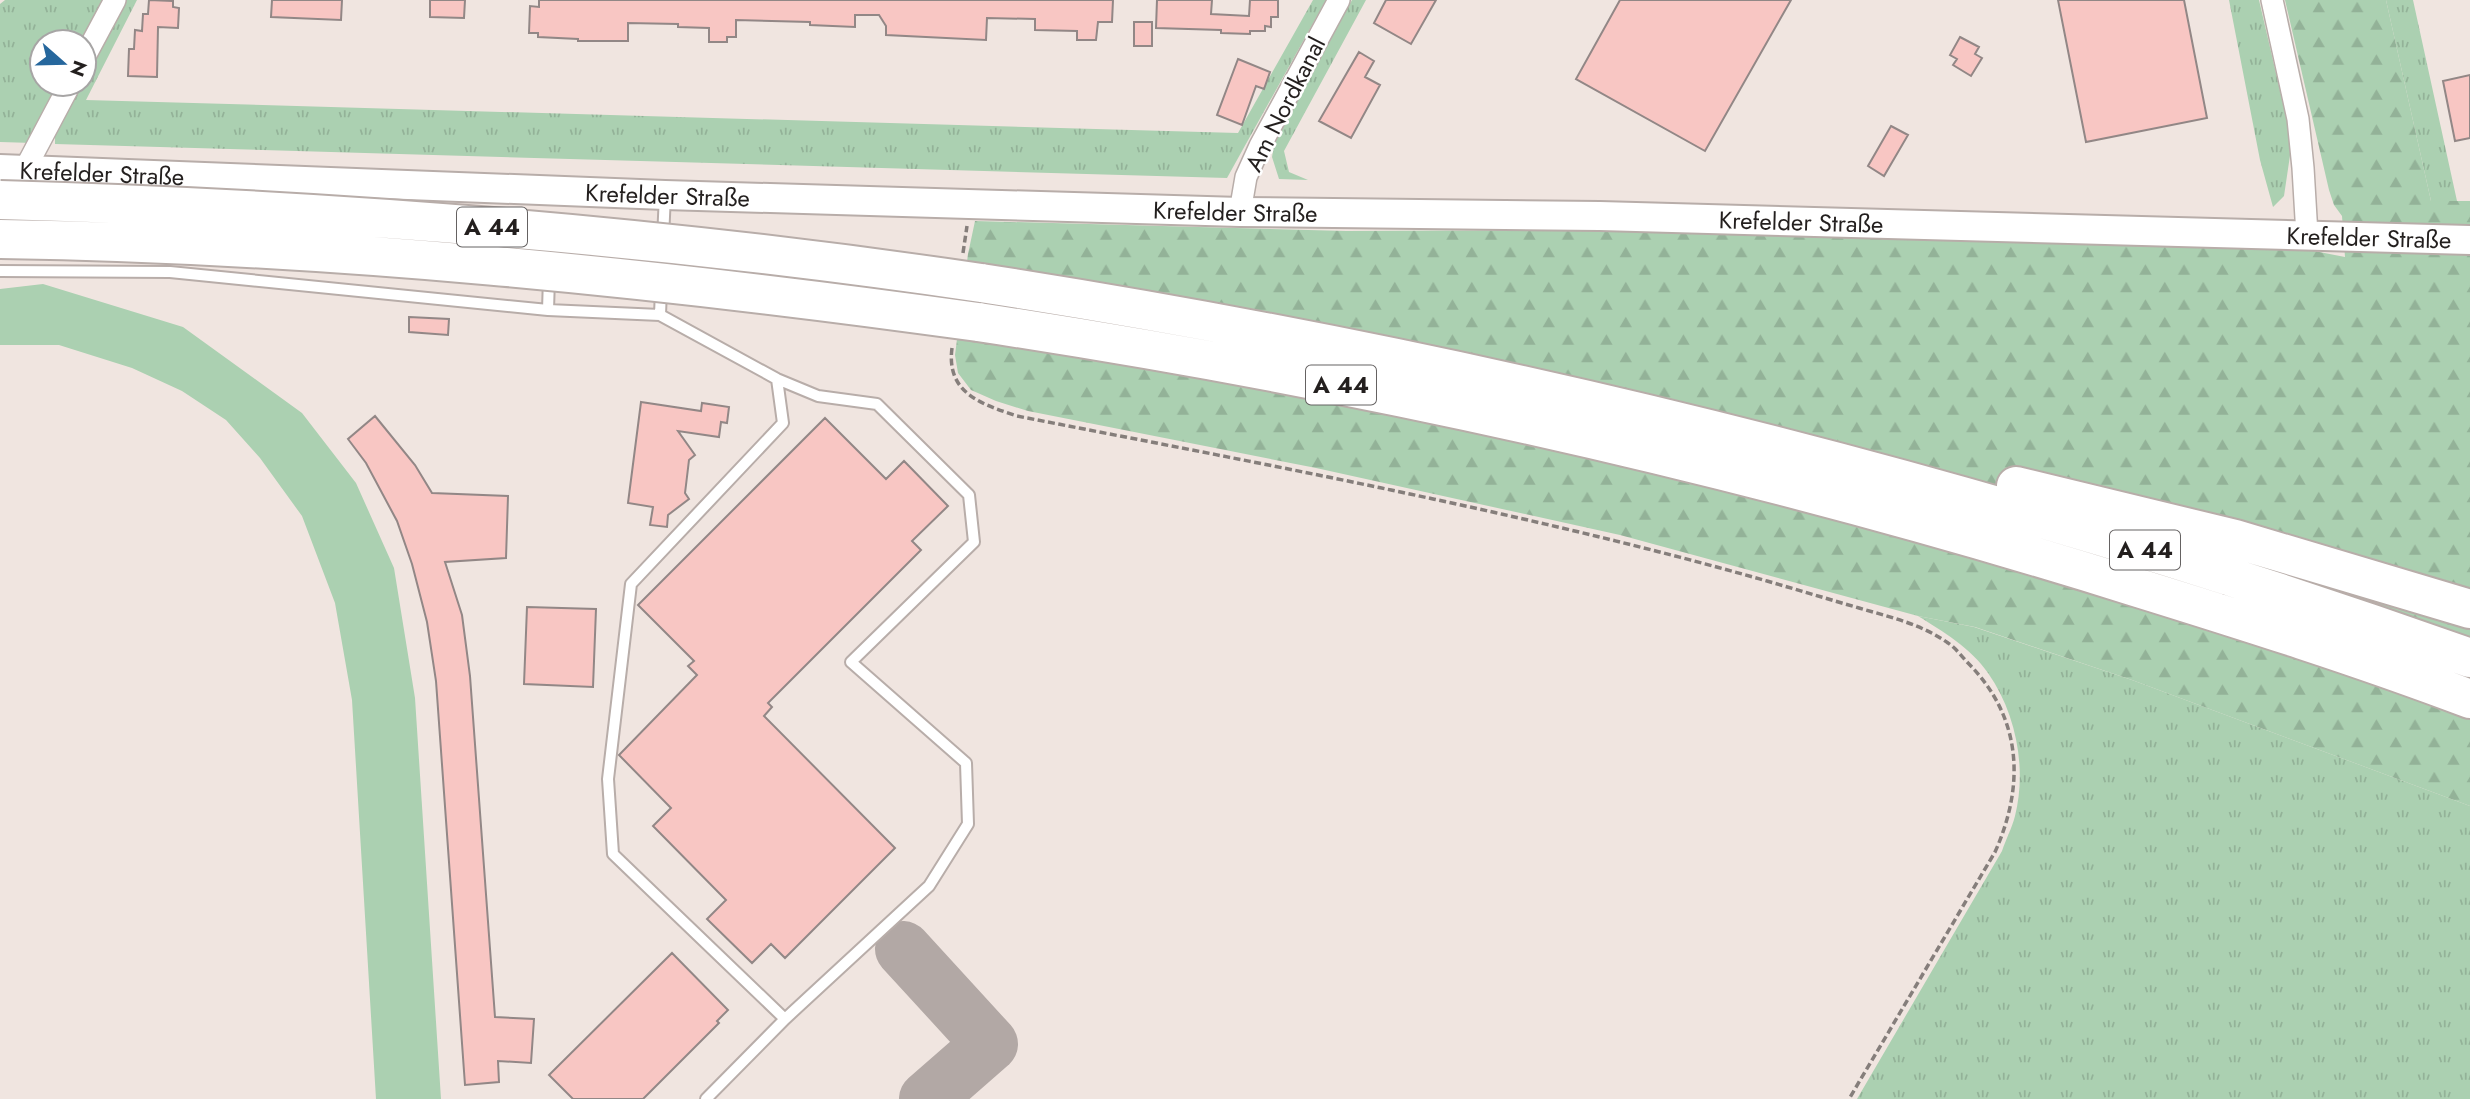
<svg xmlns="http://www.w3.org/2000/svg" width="2470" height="1099" font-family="Jost,sans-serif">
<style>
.grass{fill:url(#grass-tufts)}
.forest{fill:url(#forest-firs)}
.pitch{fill:#abd0b1}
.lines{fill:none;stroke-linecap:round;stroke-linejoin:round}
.taxiway{stroke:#b2a8a5;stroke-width:56}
.building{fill:#f8c6c3;stroke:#928786;stroke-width:2}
.service-casing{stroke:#b8ada9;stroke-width:14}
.minor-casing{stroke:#b8ada9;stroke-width:24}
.tertiary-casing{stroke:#b8ada9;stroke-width:32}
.motorway-casing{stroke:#b8ada9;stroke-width:42}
.path{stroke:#857e7b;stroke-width:3.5;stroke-dasharray:7 3.5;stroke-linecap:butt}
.service{stroke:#fff;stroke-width:10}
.minor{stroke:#fff;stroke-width:21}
.tertiary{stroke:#fff;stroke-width:28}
.motorway{stroke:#fff;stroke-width:38}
.motorway-bridge-casing{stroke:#b8ada9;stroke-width:42;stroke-linecap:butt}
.motorway-bridge{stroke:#fff;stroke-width:38}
.labels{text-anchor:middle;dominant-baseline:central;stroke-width:5;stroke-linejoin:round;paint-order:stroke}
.shield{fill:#fff;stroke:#656262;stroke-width:2}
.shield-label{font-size:23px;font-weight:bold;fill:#231f1e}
.street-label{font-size:24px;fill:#231f1e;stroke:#fff}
</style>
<defs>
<pattern id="grass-tufts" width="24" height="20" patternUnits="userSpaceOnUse" patternTransform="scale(1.75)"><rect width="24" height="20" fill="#abd0b1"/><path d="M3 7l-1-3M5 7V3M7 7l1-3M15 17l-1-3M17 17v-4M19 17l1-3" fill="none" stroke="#93b298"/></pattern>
<pattern id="forest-firs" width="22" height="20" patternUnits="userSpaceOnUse" patternTransform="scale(1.75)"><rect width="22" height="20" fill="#abd0b1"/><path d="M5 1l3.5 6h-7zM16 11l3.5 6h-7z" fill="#93b298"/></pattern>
</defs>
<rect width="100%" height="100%" fill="#f0e5e0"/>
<path class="grass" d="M5,0H106L84,42H42V84H63L33,143L0,142V4Z
M124,0H137L86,100L1238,133L1313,0H1326L1227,178L55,144V134L81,84H84V78Z
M1352,0H1366L1284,151L1289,172L1308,180L1279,179L1272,157L1275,139Z
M2229,0H2259L2292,142L2284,196L2273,207L2260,160Z
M2386,0H2413L2457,201H2431Z
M1918,616L1974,627L2132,680L2470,806V1099H1857L2002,851C2006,839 2012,828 2015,816C2027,768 2016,713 1988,673C1971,648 1942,631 1918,616Z"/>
<path class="forest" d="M2285,0H2386L2431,201H2470V806L2132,680L1975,627L1918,616L1620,535L1316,468L1028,411L996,401L971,390L958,373L955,355L968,254L975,221L1346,231L1616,230L2273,243L2345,257L2342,216L2334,205L2329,190Z"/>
<path class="pitch" d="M43,284L183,327L302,413L356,483L394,568L415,698L441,1099H376L352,700L335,603L302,516L260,458L226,420L182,391L132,368L59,345H0V289Z"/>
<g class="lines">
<path class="taxiway" d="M903,949L990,1044L927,1099"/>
</g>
<path class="building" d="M149,0L173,1V7L179,8L178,28L158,27L157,77L128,76L129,49H134L135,30L142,31L143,14H148Z
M272,0H342L341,20L271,17Z
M430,0H465L464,18L430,17Z
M539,0H1113L1112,22H1098L1096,40H1077V31L1035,30V19L987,18L986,40L886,35V26L879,15H855V27L810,25V22L736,20V37H727V42H709V28L678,27V24L628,23V41H578V39L538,37V33H529L530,6L539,7Z
M1157,0H1212L1211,14L1249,16L1250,0H1278V17H1271V27L1265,26V31H1250V34L1221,33V30L1156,28Z
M1386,0H1436L1411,44L1374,23Z
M1620,0H1791L1705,151L1576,79Z
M2058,0H2184L2207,118L2086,142Z
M1134,22H1152V46H1134Z
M1960,37L1979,47L1975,54L1982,58L1971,76L1953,65L1957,59L1950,55Z
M1359,52L1374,61L1365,77L1380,85L1351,138L1319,121Z
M1238,59L1270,72L1264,89L1256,86L1242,125L1217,115Z
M2470,75V138L2455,141L2443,81Z
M1891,126L1908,135L1884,176L1868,166Z
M409,317L449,319L448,335L409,332Z
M641,402L701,411L702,403L729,407L727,423L721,422L719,437L678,431L695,455L689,460L686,485L685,493L689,499L668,515L667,527L650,525L653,507L628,503Z
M375,416L415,465L432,493L508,496L506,558L445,562L462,615L470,676L495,1017L534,1019L531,1063L498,1061L499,1082L465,1085L436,681L427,622L412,564L397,521L366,463L348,439Z
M825,418L886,479L904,461L948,506L912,541L921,550L768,703L772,707L764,716L895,848L785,958L771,944L752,963L707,919L726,900L653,826L671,808L619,755L697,675L688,666L694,661L638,605Z
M527,607L596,609L593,687L524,684Z
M672,953L728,1010L717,1021L719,1023L643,1099H573L549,1075Z"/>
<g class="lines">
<defs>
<path id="service" d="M663,238L665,195
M0,271L170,272L548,310L660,315
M661,289L660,315L777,379L818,396L877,404L969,495L974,542L851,662L966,763L968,824L929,886L785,1019L706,1099
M548,310L549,278
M777,379L783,423L631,584L608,779L613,854L785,1019"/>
<path id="minor" d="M2272,0L2298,119L2303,168L2307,235
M84,58L115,0
M25,169L70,84
M1240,212L1246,177L1260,146L1339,0"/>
<g id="tertiary">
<path id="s1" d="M0,169L665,195L1240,212L1600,216L2470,240"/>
</g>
<path id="motorway" d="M981,283C1490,362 1985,485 2470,658
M978,322C1368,381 1755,468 2132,586C2245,621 2359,657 2470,699
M2016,486L2235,539L2470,609"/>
</defs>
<use href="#service" class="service-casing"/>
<use href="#minor" class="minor-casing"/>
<use href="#tertiary" class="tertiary-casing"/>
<use href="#motorway" class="motorway-casing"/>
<path class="path" d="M963,253L967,226
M952,348C946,393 981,404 1017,416C1268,465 1521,511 1767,581C1798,590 1828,599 1859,608C1890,617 1921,624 1948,643C1956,648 1962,657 1969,664C2022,718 2025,785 1995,852L1849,1099"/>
<use href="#service" class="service"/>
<use href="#minor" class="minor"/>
<use href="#tertiary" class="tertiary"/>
<use href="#motorway" class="motorway"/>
<defs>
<path id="motorway-bridge" d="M0,200C328,209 656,235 981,283
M0,239C327,244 654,277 978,322"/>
</defs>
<use href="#motorway-bridge" class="motorway-bridge-casing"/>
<use href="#motorway-bridge" class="motorway-bridge"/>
</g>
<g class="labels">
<g class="shield">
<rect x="457" y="207.5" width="70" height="39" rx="5"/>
<rect x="1306" y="365.5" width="70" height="39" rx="5"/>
<rect x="2110" y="530.5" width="70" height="39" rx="5"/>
</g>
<g class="shield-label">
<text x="492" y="227">A 44</text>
<text x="1341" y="385">A 44</text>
<text x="2145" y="550">A 44</text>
</g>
<g class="street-label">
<text transform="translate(1285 104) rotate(-63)">Am Nordkanal</text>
<text stroke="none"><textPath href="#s1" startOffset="102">Krefelder Straße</textPath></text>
<text stroke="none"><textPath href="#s1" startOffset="668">Krefelder Straße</textPath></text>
<text stroke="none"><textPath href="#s1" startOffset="1236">Krefelder Straße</textPath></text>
<text stroke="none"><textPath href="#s1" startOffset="1802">Krefelder Straße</textPath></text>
<text stroke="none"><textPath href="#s1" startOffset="2370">Krefelder Straße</textPath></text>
</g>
</g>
<g transform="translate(63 63) rotate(110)"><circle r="33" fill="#ffffff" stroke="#a7a5a5" stroke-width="2"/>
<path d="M0-5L12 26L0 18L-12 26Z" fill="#26679d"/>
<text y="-10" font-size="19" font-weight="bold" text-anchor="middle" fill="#231f1e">N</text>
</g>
</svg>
